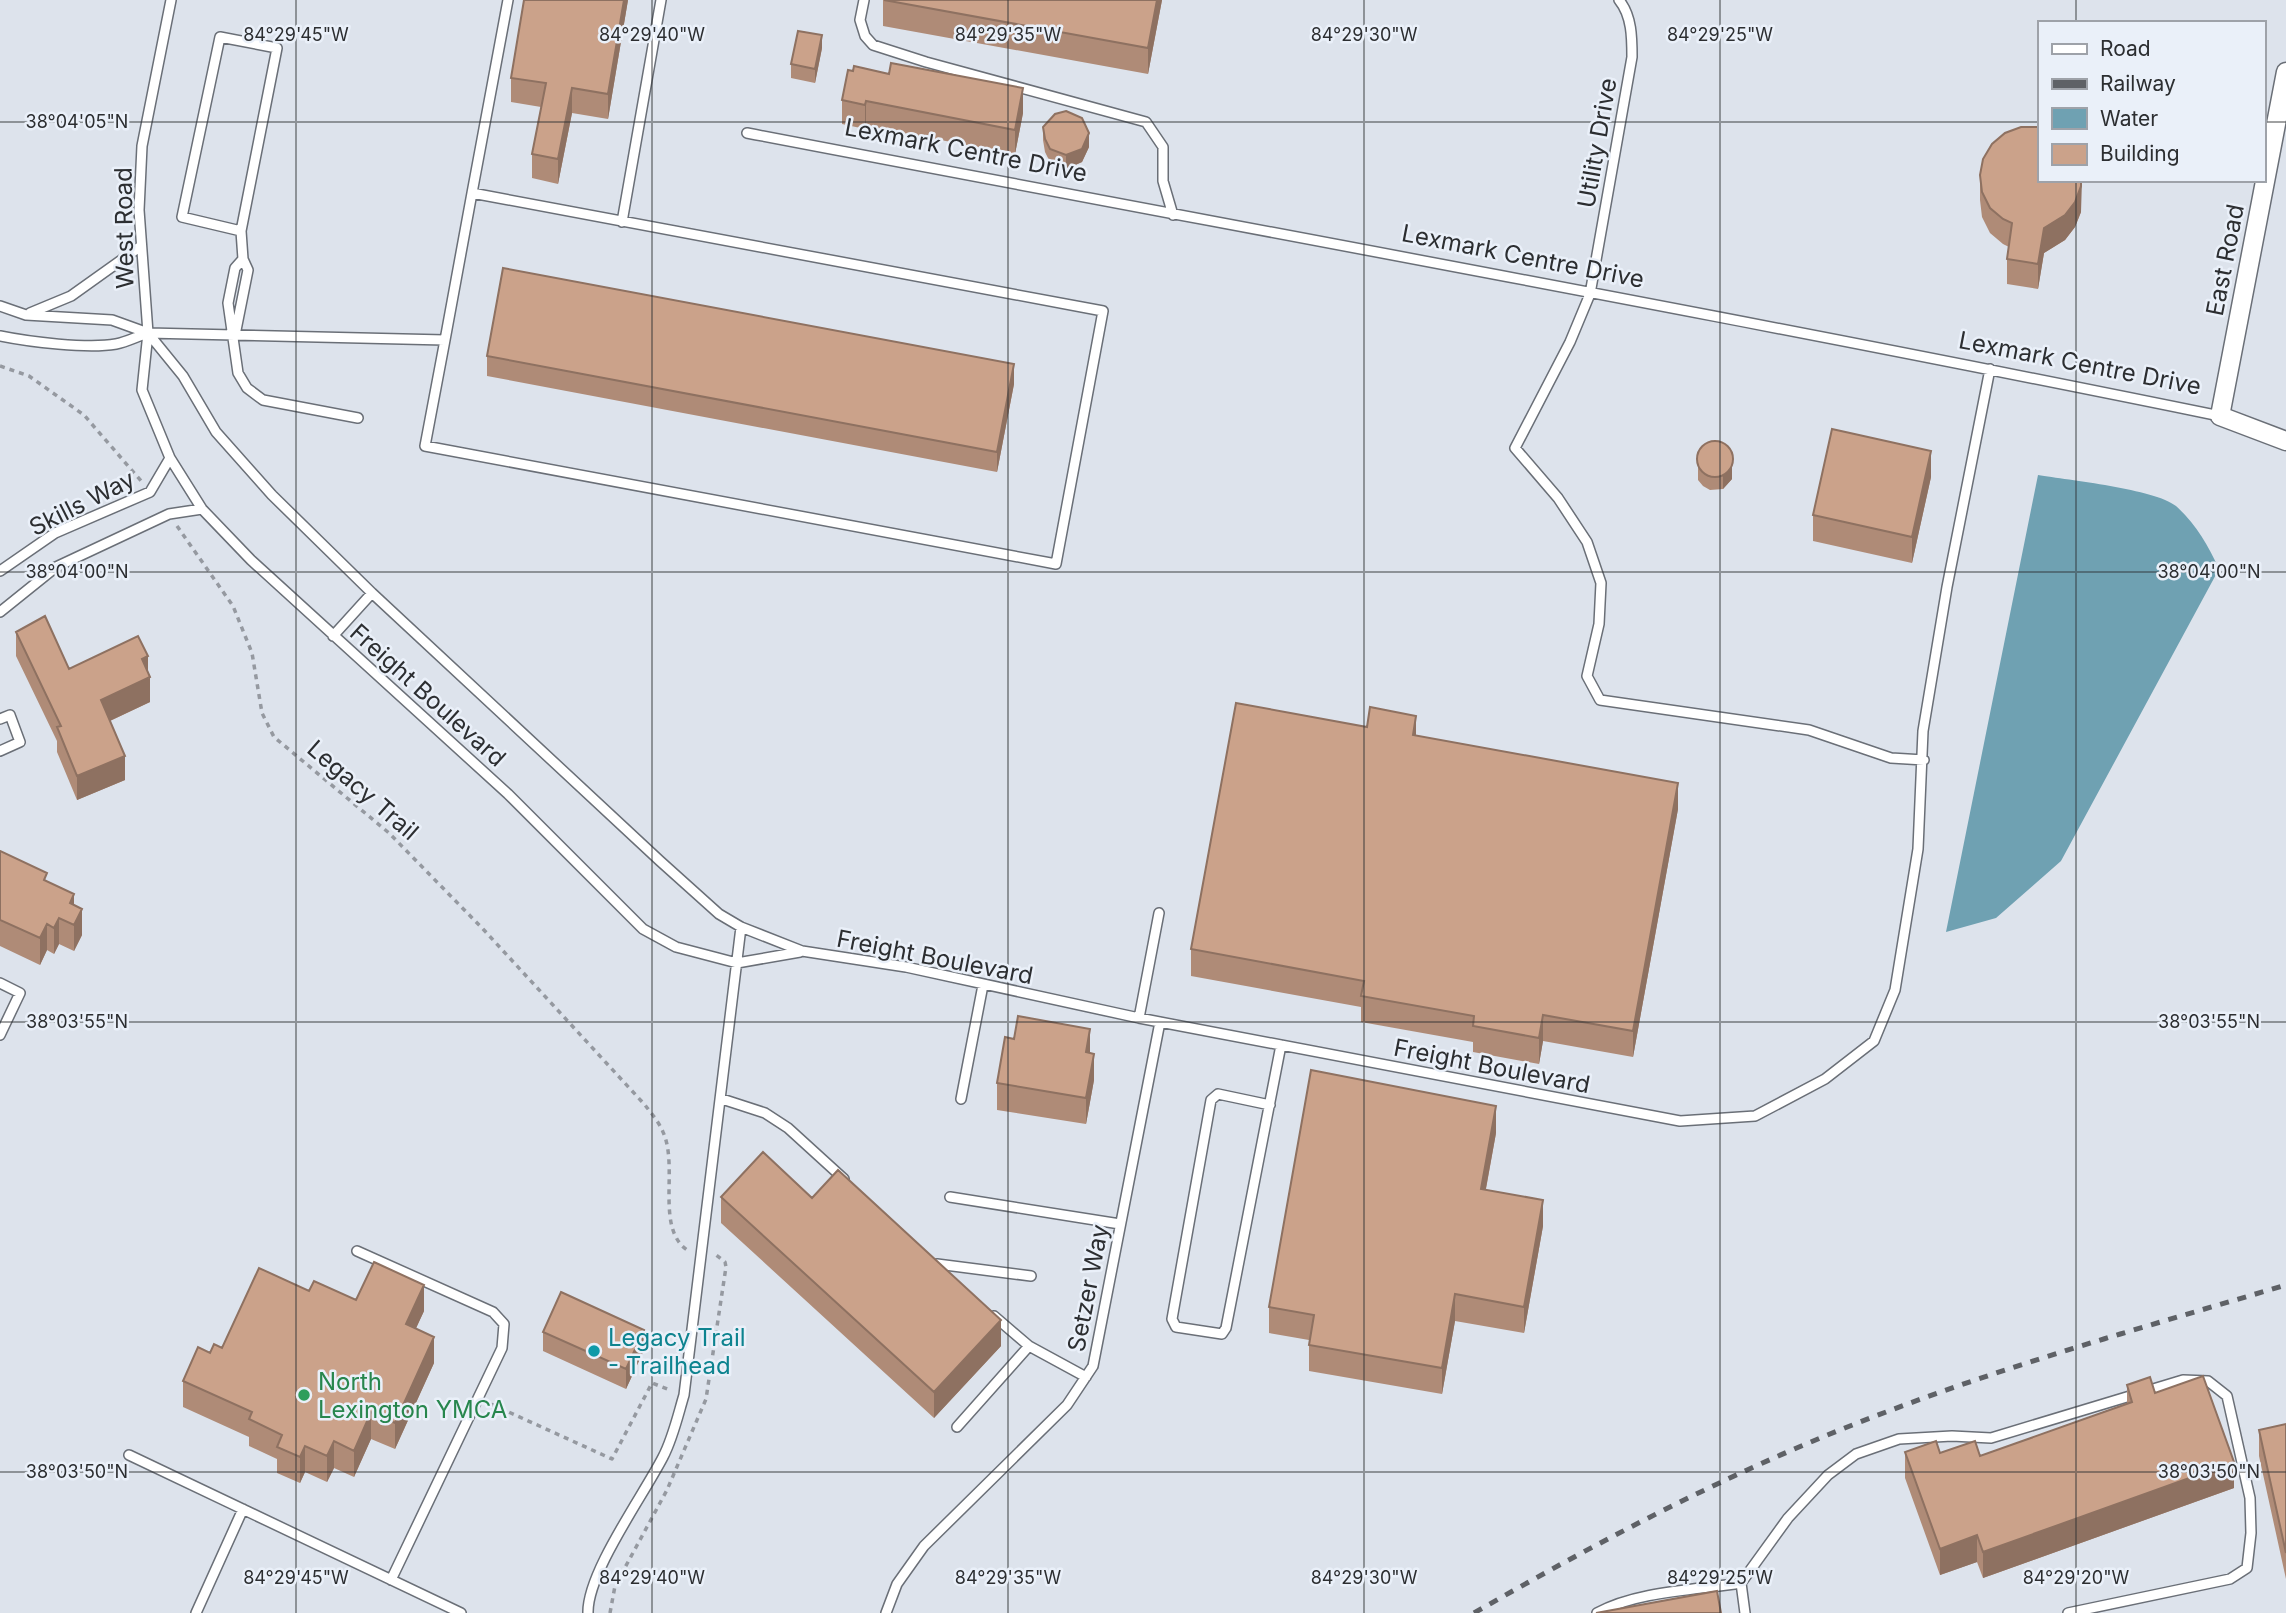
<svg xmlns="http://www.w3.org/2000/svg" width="2286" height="1613" font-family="Inter,sans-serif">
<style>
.water{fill:#6fa1b2}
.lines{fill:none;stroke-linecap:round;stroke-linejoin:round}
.lane-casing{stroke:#6a6f77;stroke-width:12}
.street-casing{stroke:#6a6f77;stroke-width:21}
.path{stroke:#9599a0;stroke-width:3.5;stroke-dasharray:5 5;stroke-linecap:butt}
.lane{stroke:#fff;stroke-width:9}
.street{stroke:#fff;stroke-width:18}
.rail{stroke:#5e6166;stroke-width:5;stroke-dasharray:9 9;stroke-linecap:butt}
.wall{fill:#af8b77}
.shaded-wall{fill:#8e7161}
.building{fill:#cba28a;stroke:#8e7161;stroke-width:2}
.ticks{fill:none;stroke:#2c2e31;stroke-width:2;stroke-opacity:0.45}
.culture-dot{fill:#0f9aa8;stroke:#eaf0f9;stroke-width:2.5}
.leisure-dot{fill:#2e9e5b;stroke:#eaf0f9;stroke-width:2.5}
.labels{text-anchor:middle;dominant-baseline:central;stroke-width:5;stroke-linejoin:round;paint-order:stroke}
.street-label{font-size:24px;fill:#2c2e31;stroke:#eaf0f9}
.culture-label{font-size:24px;fill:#0d838f;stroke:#eaf0f9;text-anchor:start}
.leisure-label{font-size:24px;fill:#27864d;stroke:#eaf0f9;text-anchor:start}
.ticks-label{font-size:18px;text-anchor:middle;fill:#2c2e31;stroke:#eaf0f9;stroke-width:5;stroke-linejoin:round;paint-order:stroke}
</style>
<rect width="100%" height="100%" fill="#dde3ec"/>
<path class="water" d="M2038,475C2068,480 2155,489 2176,506C2196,524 2208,545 2219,569L2061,861L1996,918L1946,932Z"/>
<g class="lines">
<defs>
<path id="lane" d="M171,0L142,146L139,210L148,333L142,390L170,458L202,509L251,560L508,794L643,929L676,947L737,963L800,952
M864,0L860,20L865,36L873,45L926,62L1146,122L1163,147V181L1173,215
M1619,0C1632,16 1632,38 1632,57L1590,294L1570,342L1515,448L1558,498L1587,542L1601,583L1599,624L1587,676L1600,700L1809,730L1891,758L1924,760
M747,133C1238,227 1730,316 2220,416
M472,193L508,0
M622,222L661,0
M241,231L182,217L220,37L277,48L241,231L243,259
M0,306L26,315L112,320L148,333L183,376L216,432L272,495L372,593L660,861L719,914L741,927L802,951L906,967L1139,1018L1680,1121L1755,1116L1825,1079L1874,1041L1895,990L1918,849L1923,731L1947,587L1990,369
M30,313L71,296L141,246
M235,335L248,270L243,259L235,268L228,303L238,373L247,388L263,400L358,418
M0,336C29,342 88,349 116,344C127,342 138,336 148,333L445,340L472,193L1103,311L1056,564L425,446L445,340
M0,571L55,533L150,492L170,458
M0,612L56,567L169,514L202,509
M333,636L372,593
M0,719L10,715L20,742L0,751
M0,983L20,993L0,1035
M1139,1018L1159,913
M722,1099L765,1113L788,1128L844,1179
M961,1099L983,985
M1270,1105L1218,1094L1211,1100L1172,1319L1176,1327L1222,1334L1226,1328L1281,1045
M950,1197L1120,1224
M357,1251L493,1312L504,1324L502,1348L391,1580
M937,1264L1031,1276
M994,1316L1029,1346L1086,1377
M957,1427L1029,1346
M129,1455L461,1613
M196,1613L243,1509
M588,1613C587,1573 643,1496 663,1457C673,1438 678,1415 684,1395L741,927
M886,1613L897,1584L924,1546L1067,1405L1093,1366L1160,1022
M1597,1613C1637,1591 1695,1590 1741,1583
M1745,1613L1741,1583L1788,1518L1828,1475L1856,1454L1899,1439L1952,1436L1991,1438L2183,1380L2208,1381L2227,1396L2250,1498L2251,1533L2247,1568L2230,1579L2068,1613"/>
<path id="street" d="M2286,72L2220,416L2286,441"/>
</defs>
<use href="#lane" class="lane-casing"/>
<use href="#street" class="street-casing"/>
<path class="path" d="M0,366L29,376L84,415L142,482
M177,526L233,606L252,653L262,713L274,737L389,833L483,929L645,1105C651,1113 659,1122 663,1132C679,1167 655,1227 687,1250
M491,1404L612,1459L652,1383L670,1390
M610,1613L615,1586L667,1490L706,1399L726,1267L725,1262L715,1254"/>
<use href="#lane" class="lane"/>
<use href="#street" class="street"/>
<path class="rail" d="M1474,1613C1603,1539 1734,1470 1873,1417C2007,1365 2148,1326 2286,1285"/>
</g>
<path class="wall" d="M628,0L608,119L572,113L558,184L532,178V154L541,107L511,102V78Z
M883,0H1162L1148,74L883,26Z
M822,48L815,83L791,78V64Z
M842,100L1023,113L1015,154L866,126L865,129L842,124Z
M1043,127L1089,147L1082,162L1066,169L1050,162L1045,152L1043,140Z
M1980,175L2081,212L2075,227L2065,240L2044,253L2038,289L2007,284V259L2009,247L2003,244L1990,233L1982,217L1980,200Z
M487,356L1014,384L997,472L487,376Z
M1698,453L1732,479L1723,489L1710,490L1703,486L1698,480Z
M1931,477L1912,563L1813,541V515Z
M16,632L69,669L148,671L150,702L110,721L125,780L77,800L57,752V741L16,656Z
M1416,736L1678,809L1633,1057L1543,1041L1539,1064L1473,1052V1042L1361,1022V1007L1191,976V949Z
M0,851L47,881L74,905L82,935L74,951L59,944L54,954L47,950L40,965L0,946Z
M1090,1053L1094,1080L1086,1124L997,1110V1083Z
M1496,1133L1486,1189L1543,1226L1524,1333L1455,1321L1442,1394L1309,1371V1340L1269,1333V1307Z
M721,1197L812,1198L1001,1346L934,1418L721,1223Z
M356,1300L424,1311L416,1328L434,1363L395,1449L371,1439L354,1477L334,1468L327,1482L305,1472L300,1483L277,1473V1459L249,1446V1437L183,1407V1381L210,1353Z
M543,1332L644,1350L626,1389L543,1351Z
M2127,1385L2155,1393L2234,1488L1983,1578L1977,1562L1940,1575L1905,1478V1452L1980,1456L2127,1404Z
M2286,1424V1579L2259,1456V1430Z"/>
<path class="shaded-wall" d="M624,0H628L608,119V94Z
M1157,0H1162L1148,74V48Z
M822,35V48L815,83V69Z
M572,88V113L558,184V159Z
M1023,88V113L1015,154V130Z
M866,101V126L865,129V105Z
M1089,133V147L1082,162L1066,169V155Z
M2082,180L2081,212L2075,227L2065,240L2044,253L2038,289V264L2044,228Z
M1014,364V384L997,472V452Z
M1931,451V477L1912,563V537Z
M1732,466V479L1723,489V476Z
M148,656V679L150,677V702L101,725V700L142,659Z
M1416,716V742L1413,735Z
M125,756V780L77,800V776Z
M1678,783V809L1633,1057V1031Z
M74,894V920L70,903Z
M82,909V935L74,951V925Z
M59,918V944L54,954V928Z
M47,924V950L40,965V938Z
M1543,1015V1041L1539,1064V1038Z
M1090,1029V1055L1086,1052Z
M1094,1054V1080L1086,1124V1098Z
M1496,1106V1133L1481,1215V1189Z
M1543,1200V1226L1524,1333V1307Z
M424,1285V1311L406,1350V1324Z
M1455,1294V1321L1442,1394V1368Z
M1001,1320V1346L934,1418V1392Z
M644,1330V1350L626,1389V1369Z
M434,1337V1363L395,1449V1423Z
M371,1412V1439L354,1477V1451Z
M334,1441V1468L327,1482V1456Z
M305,1446V1472L300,1483V1457Z
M2234,1462V1488L1983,1578V1552Z
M1977,1535V1562L1940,1575V1549Z"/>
<path class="building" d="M524,0H624L608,94L572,88L558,159L532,154L546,83L511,78Z
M884,0H1157L1148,48Z
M798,31L822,35L815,69L791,64Z
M891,63L1023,88L1015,130L866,101L865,105L842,100L848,70L853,71L854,66L889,74Z
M1066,111L1082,118L1089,133L1082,149L1066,155L1050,149L1045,139L1043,127L1055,114Z
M2021,127H2039V180H2081V186L2075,202L2065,215L2044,228L2038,264L2007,259L2012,223L2003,219L1990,208L1982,192L1980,175L1983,159L1992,144L2005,133Z
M503,268L1014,364L997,452L487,356Z
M1832,429L1931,451L1912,537L1813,515Z
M1697 459a18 18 0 1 1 36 0a18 18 0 1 1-36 0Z
M45,616L69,669L138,636L148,656L142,659L150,677L101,700L125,756L77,776L57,727L61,726L16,632Z
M1236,703L1367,727L1370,707L1416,716L1413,735L1678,783L1633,1031L1543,1015L1539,1038L1473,1026L1474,1016L1361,996L1364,981L1191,949Z
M0,851L47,873L44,880L74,894L70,903L82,909L74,925L59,918L54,928L47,924L40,938L0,920Z
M1018,1016L1090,1029L1086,1052L1094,1054L1086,1098L997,1083L1005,1037L1014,1039Z
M1311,1070L1496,1106L1481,1189L1543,1200L1524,1307L1455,1294L1442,1368L1309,1345L1314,1315L1269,1307Z
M763,1152L812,1198L838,1170L1001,1320L934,1392L721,1197Z
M374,1262L424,1285L406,1324L434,1337L395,1423L371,1412L354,1451L334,1441L327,1456L305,1446L300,1457L277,1447L282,1435L249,1419L252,1412L183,1381L198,1347L210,1353L214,1344L222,1348L259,1268L309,1291L314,1281L356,1300Z
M561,1292L644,1330L626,1369L543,1332Z
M2203,1376L2234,1462L1983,1552L1977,1535L1940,1549L1905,1452L1936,1441L1940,1453L1975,1441L1980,1456L2132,1402L2127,1385L2150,1377L2155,1393Z
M2286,1424V1553L2259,1430Z
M1717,1591L1721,1613H1596Z"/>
<path class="ticks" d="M296,0V1613M652,0V1613M1008,0V1613M1364,0V1613M1720,0V1613M2076,0V23M0,122H2039M2263,122H2286M2076,180V1613M0,572H2286M0,1022H2286M0,1472H2286"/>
<circle class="culture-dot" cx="594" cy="1351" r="7"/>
<circle class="leisure-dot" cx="304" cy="1395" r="7"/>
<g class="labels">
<g class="street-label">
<text transform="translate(1597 143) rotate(-80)">Utility Drive</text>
<text transform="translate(966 150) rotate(11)">Lexmark Centre Drive</text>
<text transform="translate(124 228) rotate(-91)">West Road</text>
<text transform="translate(1523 256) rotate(11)">Lexmark Centre Drive</text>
<text transform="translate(2225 260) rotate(-79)">East Road</text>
<text transform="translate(2080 363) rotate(11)">Lexmark Centre Drive</text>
<text transform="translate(82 503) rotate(-27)">Skills Way</text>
<text transform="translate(428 695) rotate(42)">Freight Boulevard</text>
<text transform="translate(363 790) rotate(41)">Legacy Trail</text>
<text transform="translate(935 957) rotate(11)">Freight Boulevard</text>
<text transform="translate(1492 1066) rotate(11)">Freight Boulevard</text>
<text transform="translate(1088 1288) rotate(-79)">Setzer Way</text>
</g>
<g class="culture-label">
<text x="608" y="1337">Legacy Trail<tspan x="608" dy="28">- Trailhead</tspan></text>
</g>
<g class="leisure-label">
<text x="318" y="1381">North<tspan x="318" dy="28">Lexington YMCA</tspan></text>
</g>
</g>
<g class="ticks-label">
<text x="296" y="41">84°29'45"W</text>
<text x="652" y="41">84°29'40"W</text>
<text x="1008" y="41">84°29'35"W</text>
<text x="1364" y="41">84°29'30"W</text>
<text x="1720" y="41">84°29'25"W</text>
<text x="77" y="128">38°04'05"N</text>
<text x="77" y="578">38°04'00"N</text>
<text x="2209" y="578">38°04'00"N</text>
<text x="77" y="1028">38°03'55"N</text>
<text x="2209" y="1028">38°03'55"N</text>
<text x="77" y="1478">38°03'50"N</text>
<text x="2209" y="1478">38°03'50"N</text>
<text x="296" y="1584">84°29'45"W</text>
<text x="652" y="1584">84°29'40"W</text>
<text x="1008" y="1584">84°29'35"W</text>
<text x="1364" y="1584">84°29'30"W</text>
<text x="1720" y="1584">84°29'25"W</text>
<text x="2076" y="1584">84°29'20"W</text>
</g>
<rect x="2038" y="21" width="228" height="161" fill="#eaf0f9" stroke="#9ea2a9" stroke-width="2"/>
<rect x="2052" y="44" width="35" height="10" fill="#ffffff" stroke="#9ea2a9" stroke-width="2"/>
<text x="2100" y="56" font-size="21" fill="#2c2e31">Road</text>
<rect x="2052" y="79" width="35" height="10" fill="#5e6166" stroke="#9ea2a9" stroke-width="2"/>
<text x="2100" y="91" font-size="21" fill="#2c2e31">Railway</text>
<rect x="2052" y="108" width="35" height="21" fill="#6fa1b2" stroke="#9ea2a9" stroke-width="2"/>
<text x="2100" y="126" font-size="21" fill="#2c2e31">Water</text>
<rect x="2052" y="144" width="35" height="21" fill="#cba28a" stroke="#9ea2a9" stroke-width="2"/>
<text x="2100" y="161" font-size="21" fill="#2c2e31">Building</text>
</svg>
